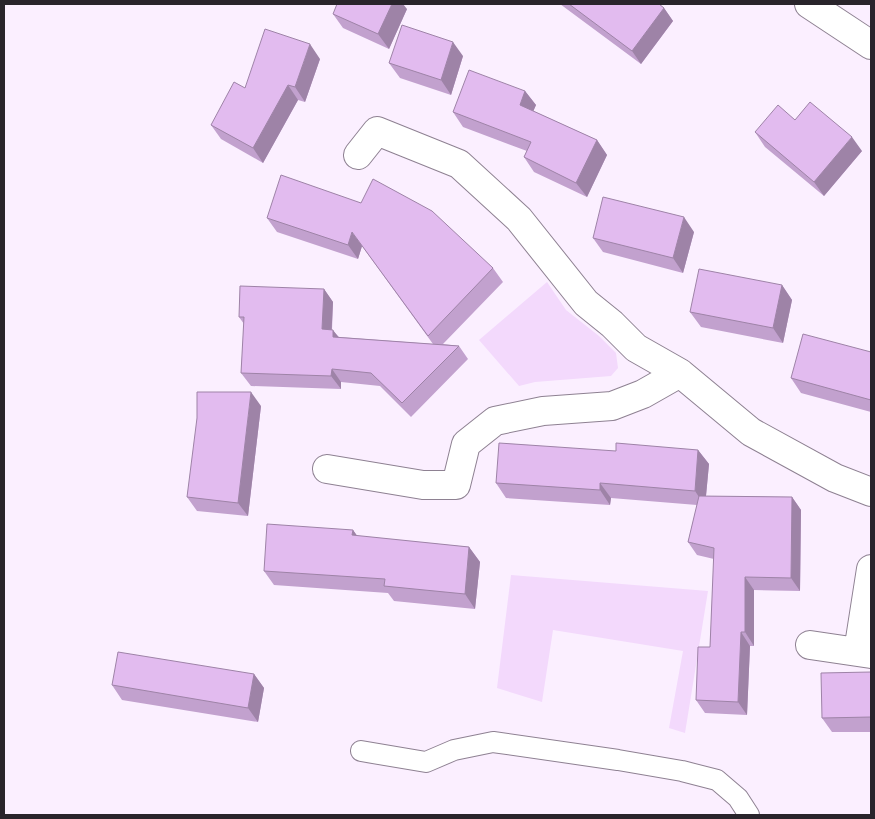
<svg xmlns="http://www.w3.org/2000/svg" width="875" height="819" font-family="'Noto Sans',sans-serif">
<style>
.green{fill:#f3d9fc}
.lines{fill:none;stroke-linecap:round;stroke-linejoin:round}
.service-casing{stroke:#8e8192;stroke-width:22}
.minor-casing{stroke:#8e8192;stroke-width:30}
.service{stroke:#fff;stroke-width:20}
.minor{stroke:#fff;stroke-width:28}
.wall{fill:#c2a1ce}
.shaded-wall{fill:#9e83a7}
.building{fill:#e2bbef;stroke:#9e83a7}
</style>
<rect width="100%" height="100%" fill="#fbefff"/>
<path class="green" d="M547,282L566,310L599,336L616,353L618,368L611,376L535,382L519,386L479,340Z
M511,575L708,591L685,733L669,728L683,651L553,630L542,702L497,688Z"/>
<g class="lines">
<defs>
<path id="service" d="M361,751L426,762L454,750L493,742L618,760L682,771L717,780L738,798L749,815"/>
<path id="minor" d="M809,4L871,45
M358,155L377,131L459,164L519,219L586,303L612,324L636,348L680,373
M327,469L423,485H456L466,444L495,421L543,411L612,406L643,394L680,373L751,432L835,478L871,492
M810,645L871,654
M858,652L871,569"/>
</defs>
<use href="#service" class="service-casing"/>
<use href="#minor" class="minor-casing"/>
<use href="#service" class="service"/>
<use href="#minor" class="minor"/>
</g>
<path class="wall" d="M560,4H659L664,8L673,21L641,64Z
M407,9L389,49L343,28L333,14Z
M463,56L451,95L400,78L389,63Z
M320,59L305,102L298,100L263,163L221,139L211,125L245,88Z
M525,91L536,105L533,111L597,140L607,155L587,197L534,172L524,157L527,151L463,127L453,112Z
M755,132L862,151L824,196L765,147Z
M267,218L493,268L503,282L443,344L459,346L468,359L411,417L380,386L341,382V389L251,386L241,373L244,324L239,317L324,289L333,302L332,330L339,337L433,344L362,246L358,259L277,232Z
M694,232L683,273L603,252L593,238Z
M782,285L792,300L783,343L701,327L690,312Z
M871,352V412L801,393L791,378Z
M261,406L248,516L197,511L187,497Z
M698,450L709,464L706,496L792,497L801,510L800,591L754,590V646H750L747,715L705,713L696,700L710,647L714,559L697,555L688,542L697,505L611,498L610,505L506,498L496,483L616,451Z
M353,530L357,536L469,547L480,562L475,609L394,601L388,593L274,585L264,571Z
M871,672V732H832L822,718Z
M254,674L264,688L258,722L122,700L112,685Z"/>
<path class="shaded-wall" d="M392,4H403L407,9L389,49L378,34Z
M664,8L673,21L641,64L632,51Z
M453,42L463,56L451,95L441,80Z
M310,44L320,59L305,102L295,87Z
M288,85L298,100L263,163L253,148Z
M525,91L536,105L530,119L520,105Z
M852,137L862,151L824,196L814,182Z
M597,140L607,155L587,197L576,183Z
M684,217L694,232L683,273L673,258Z
M352,232L362,246L358,259L348,245Z
M782,285L792,300L783,343L773,328Z
M324,289L333,302L331,342L322,329Z
M333,330L343,343L333,337Z
M332,369L341,382V389L331,376Z
M251,392L261,406L248,516L238,503Z
M698,450L709,464L705,506L695,491Z
M600,483L611,498L610,505L600,490Z
M792,497L801,510L800,591L791,578Z
M353,530L363,544L352,535Z
M469,547L480,562L475,609L465,594Z
M745,577L754,590V646L745,632Z
M741,632L750,646L747,715L738,702Z
M254,674L264,688L258,722L248,708Z"/>
<path class="building" d="M337,4H392L378,34L333,14Z
M569,4H659L664,8L632,51Z
M402,25L453,42L441,80L389,63Z
M265,29L310,44L295,87L288,85L253,148L211,125L234,82L245,88Z
M469,70L525,91L520,105L597,140L576,183L524,157L531,142L453,112Z
M810,102L852,137L814,182L755,132L778,105L795,120Z
M281,175L361,203L373,179L432,211L493,268L428,336L352,232L348,245L267,218Z
M603,197L684,217L673,258L593,238Z
M699,269L782,285L773,328L690,312Z
M240,286L324,289L322,329L333,330V337L459,346L402,403L371,373L332,369L331,376L241,373L244,317H239Z
M803,334L871,352V400L791,378Z
M197,392H251L238,503L187,497L197,418Z
M499,443L616,451V443L698,450L695,491L600,483V490L496,483Z
M699,496L792,497L791,578L745,577V632H741L738,702L696,700L698,647H710L714,548L688,542Z
M267,524L353,530L352,535L469,547L465,594L384,586L385,579L264,571Z
M118,652L254,674L248,708L112,685Z
M871,672V717L822,718L821,673Z"/>
<rect width="875" height="819" fill="none" stroke="#29242b" stroke-width="10"/>
</svg>
